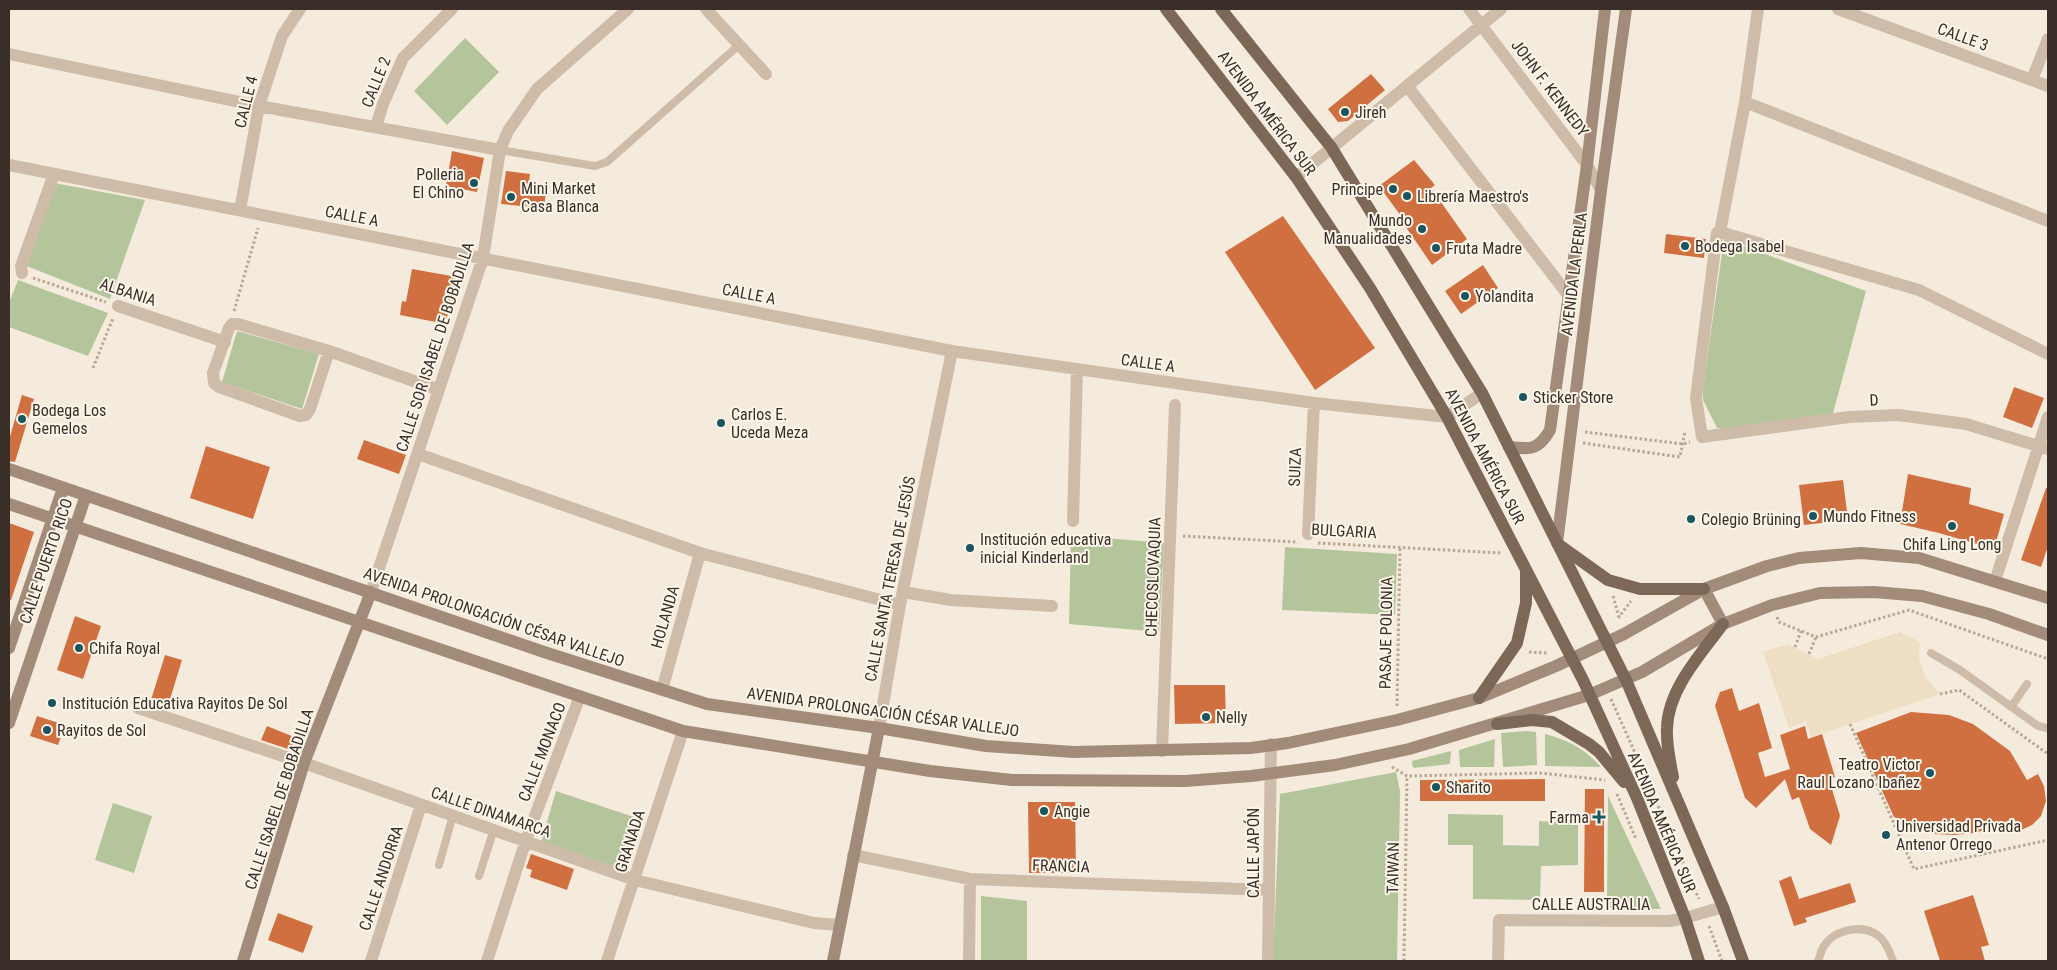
<svg xmlns="http://www.w3.org/2000/svg" width="2057" height="970" font-family="'Roboto Condensed',sans-serif">
<style>
.green{fill:#b4c59b}
.plaza{fill:#eedec3}
.building{fill:#d06f40}
.lines{fill:none;stroke-linecap:round;stroke-linejoin:round}
.path{stroke:#baa691;stroke-width:3;stroke-dasharray:2.5 2.5;stroke-linecap:butt}
.lane{stroke:#cebca8;stroke-width:8}
.street{stroke:#cebca8;stroke-width:12}
.secondary{stroke:#a28b78;stroke-width:12}
.primary{stroke:#7d6858;stroke-width:12}
.poi-dot{fill:#1a555f;stroke:#fbf5ea;stroke-width:2}
.labels{text-anchor:middle;dominant-baseline:central;stroke-width:4;stroke-linejoin:round;paint-order:stroke}
.street-label{font-size:16px;fill:#3a2f28;stroke:#fbf5ea}
.poi-label{font-size:16px;fill:#3a2f28;stroke:#fbf5ea;text-anchor:start}
</style>
<rect width="100%" height="100%" fill="#f4ebdd"/>
<path class="green" d="M465,38L499,72L447,125L414,91Z
M54,183L145,200L110,299L24,265Z
M1724,239L1866,291L1832,417L1726,430L1717,428L1703,400V388Z
M18,280L108,313L88,356L9,327V303Z
M237,331L319,354L302,409L222,382Z
M1071,535L1164,543L1159,632L1069,624Z
M1285,547L1397,554L1395,615L1282,610Z
M1527,731L1536,732L1537,765L1503,767L1501,733Z
M1545,734C1568,740 1585,749 1601,767L1545,766Z
M1495,739L1494,767H1460L1459,750Z
M1451,751L1450,764L1414,768L1412,765V761Z
M1396,772L1400,791L1397,961H1273L1280,794Z
M556,791L643,820L622,872L540,846Z
M1608,796L1661,909H1607Z
M113,803L152,816L134,873L95,860Z
M1448,814L1503,815V845L1539,846V821L1578,823V865L1541,866L1540,900L1473,899V845H1448Z
M981,896L1027,901V961H981Z"/>
<path class="plaza" d="M1900,632L1920,642L1919,658L1923,670L1927,679L1940,694L1811,737L1806,721L1789,728L1763,652L1788,644L1818,659Z"/>
<path class="building" d="M1371,74L1385,90L1348,121L1338,122L1328,109Z
M452,151L484,158L477,192L446,186Z
M1414,160L1435,185L1431,188L1467,239L1432,265L1399,217L1401,216L1379,186Z
M506,171L530,174L528,191L546,192L544,208L501,204Z
M1283,216L1375,348L1315,390L1225,252Z
M1666,234L1706,239L1704,258L1664,253Z
M1483,265L1498,288L1461,314L1445,291Z
M412,269L457,277L454,295H451L446,324L400,315L402,301L406,302Z
M2014,387L2044,398L2032,428L2003,417Z
M22,395L34,399L15,462L9,461V440Z
M364,440L406,455L399,474L357,459Z
M206,446L270,467L253,519L190,498Z
M1908,474L1971,488L1969,504L2004,514L1994,549L1939,533L1900,524Z
M1843,480L1848,520L1804,525L1799,485Z
M2046,488H2048V546L2041,567L2021,560Z
M9,523L34,532L11,600H9Z
M75,616L101,626L83,679L57,670Z
M165,655L182,660L167,709L150,703Z
M1174,685H1225L1226,723L1175,724Z
M1732,688L1739,711L1759,703L1772,748L1758,753L1765,777L1790,769L1780,735L1805,726L1808,739L1822,734L1835,777L1829,779L1840,816L1831,845L1810,829L1799,797L1792,800L1785,779L1756,808L1745,798L1715,706L1720,692Z
M1911,712L1949,715L1973,724L2010,751L2027,780L2038,774L2044,786L2046,801L2041,816L2032,825L2019,831L2014,818L1992,828L1974,833L1954,835L1936,834L1894,817L1856,733Z
M37,716L65,725L58,745L30,736Z
M267,726L299,739L294,751L261,740Z
M1545,779V801H1420V780Z
M1585,789H1604V892H1584Z
M1028,802H1075L1076,873H1029Z
M531,854L574,869L567,890L530,877L532,870L526,868Z
M1791,876L1799,899L1850,883L1856,902L1805,918L1807,922L1794,926L1779,881Z
M1973,895L1989,945L1981,947L1985,961H1940L1924,911Z
M278,913L313,926L303,953L268,940Z"/>
<g class="lines">
<path class="path" d="M33,278L106,302
M234,311L258,228
M93,368L113,318
M1585,432L1683,444L1690,442
M1583,443L1680,457L1685,431
M1183,536L1297,542
M1318,543L1501,553
M1613,596L1619,617L1631,601
M1777,617L1779,622L1816,637L1909,610L2048,659
M1795,647L1801,631
M1529,652L1547,653
M1809,654L1816,637
M1940,694L1959,690L2048,754
M1611,699L1644,773
M1397,706L1400,547
M1850,724L1914,869L2048,840
M1392,767L1407,776L1540,773L1605,780
M1617,794L1636,839
M1654,797L1699,899
M1709,926L1722,961
M1404,961L1407,776"/>
<path class="lane" d="M500,150L595,166L607,162L739,45
M1931,653L1960,670L2038,726L2048,728
M2011,707L2027,684
M439,865L453,815
M479,876L494,829
M1818,961C1820,957 1821,950 1824,946C1835,929 1864,923 1880,937C1887,944 1890,952 1893,961"/>
<path class="street" d="M706,9L766,74
M1469,9L1587,165L1601,190
M1758,9L1745,102L1720,232L1717,233L1696,398L1702,437L1849,417L1898,415L1966,424L2048,449
M1838,9L2048,86
M9,54L259,106L500,150
M2032,80L2048,39
M1408,87L1569,296
M1745,102L2048,221
M376,127L383,104L403,58L452,9
M9,165L952,351L1314,403L1447,417L1482,393
M1296,177L1501,9
M240,210L259,106L282,36L300,9
M1720,232L1919,290L2048,354
M22,273L21,266L54,174
M118,306L225,342
M329,351L310,409L306,415L300,416L219,387L214,383L213,373L229,328L232,324H238L329,351L439,390
M418,454L700,553L900,605
M1073,521L1077,369
M1308,534L1314,403
M1995,581L2048,417
M371,592L483,258L500,150L508,131L537,89L628,9
M903,592L951,600L1052,606
M662,690L700,553
M138,708L304,763L635,880L814,923L840,925
M879,728L900,605L952,351
M1162,751L1175,405
M853,855L970,879L1269,890
M371,961L421,805
M487,961L526,840L580,696
M607,961L683,731
M969,961L970,879
M1268,961L1271,744
M1498,961L1499,920L1670,921L1685,918L1723,907"/>
<path class="secondary" d="M1509,447C1530,449 1538,451 1550,430L1587,165L1605,9
M9,469L544,652L707,704L879,728L986,746L1073,752L1251,748L1288,743L1397,720L1479,698L1556,666L1624,634L1704,589L1767,566L1799,558L1861,553L1919,558L2048,598
M9,504L683,731L930,771L1012,780L1185,781L1251,776L1335,765L1409,749L1589,695L1642,672L1723,624L1772,605L1820,593L1874,592L1922,596L1989,614L2048,635
M1557,543L1601,190L1626,9
M1704,589L1723,624
M9,648L63,488
M9,723L86,495
M243,961L304,763L371,592
M833,961L879,728"/>
<path class="primary" d="M1166,9L1296,177L1370,288L1447,417L1583,680L1637,798L1685,918L1699,961
M1221,9L1331,147L1482,393L1626,680L1723,907L1743,961
M1559,545L1608,580L1640,589H1704
M1479,698L1517,643L1526,603V572
M1497,724L1532,720L1552,722L1589,744L1599,752L1624,782
M1673,777C1670,761 1666,744 1667,728C1668,689 1701,654 1723,624"/>
</g>
<g class="poi-dot">
<circle cx="1345" cy="112" r="5"/>
<circle cx="474" cy="183" r="5"/>
<circle cx="1393" cy="189" r="5"/>
<circle cx="1407" cy="196" r="5"/>
<circle cx="511" cy="197" r="5"/>
<circle cx="1422" cy="229" r="5"/>
<circle cx="1685" cy="246" r="5"/>
<circle cx="1436" cy="248" r="5"/>
<circle cx="1465" cy="296" r="5"/>
<circle cx="1523" cy="397" r="5"/>
<circle cx="22" cy="419" r="5"/>
<circle cx="721" cy="423" r="5"/>
<circle cx="1813" cy="516" r="5"/>
<circle cx="1691" cy="519" r="5"/>
<circle cx="1952" cy="526" r="5"/>
<circle cx="970" cy="548" r="5"/>
<circle cx="79" cy="648" r="5"/>
<circle cx="52" cy="703" r="5"/>
<circle cx="1206" cy="717" r="5"/>
<circle cx="47" cy="730" r="5"/>
<circle cx="1930" cy="773" r="5"/>
<circle cx="1436" cy="787" r="5"/>
<circle cx="1044" cy="811" r="5"/>
<path d="M1596.5 809.5h5v5h5v5h-5v5h-5v-5h-5v-5h5z"/>
<circle cx="1886" cy="835" r="5"/>
</g>
<g class="labels">
<g class="street-label">
<text transform="translate(1963 37) rotate(20)">CALLE 3</text>
<text transform="translate(376 82) rotate(-68)">CALLE 2</text>
<text transform="translate(1550 88) rotate(53)">JOHN F. KENNEDY</text>
<text transform="translate(246 102) rotate(-76)">CALLE 4</text>
<text transform="translate(1267 113) rotate(53)">AVENIDA AMÉRICA SUR</text>
<text transform="translate(352 216) rotate(11)">CALLE A</text>
<text transform="translate(1574 274) rotate(-83)">AVENIDA LA PERLA</text>
<text transform="translate(128 292) rotate(18)">ALBANIA</text>
<text transform="translate(749 294) rotate(11)">CALLE A</text>
<text transform="translate(435 347) rotate(-72)">CALLE SOR ISABEL DE BOBADILLA</text>
<text transform="translate(1148 363) rotate(8)">CALLE A</text>
<text transform="translate(1874 400) rotate(-3)">D</text>
<text transform="translate(1485 456) rotate(62)">AVENIDA AMÉRICA SUR</text>
<text transform="translate(1295 467) rotate(-88)">SUIZA</text>
<text transform="translate(1344 531) rotate(3)">BULGARIA</text>
<text transform="translate(46 561) rotate(-71)">CALLE PUERTO RICO</text>
<text transform="translate(1153 577) rotate(-88)">CHECOSLOVAQUIA</text>
<text transform="translate(890 579) rotate(-79)">CALLE SANTA TERESA DE JESÚS</text>
<text transform="translate(494 617) rotate(19)">AVENIDA PROLONGACIÓN CÉSAR VALLEJO</text>
<text transform="translate(665 617) rotate(-74)">HOLANDA</text>
<text transform="translate(1386 633) rotate(-89)">PASAJE POLONIA</text>
<text transform="translate(883 712) rotate(8)">AVENIDA PROLONGACIÓN CÉSAR VALLEJO</text>
<text transform="translate(542 752) rotate(-69)">CALLE MONACO</text>
<text transform="translate(279 799) rotate(-72)">CALLE ISABEL DE BOBADILLA</text>
<text transform="translate(491 812) rotate(19)">CALLE DINAMARCA</text>
<text transform="translate(1662 822) rotate(67)">AVENIDA AMÉRICA SUR</text>
<text transform="translate(630 841) rotate(-72)">GRANADA</text>
<text transform="translate(1253 853) rotate(-90)">CALLE JAPÓN</text>
<text transform="translate(1061 866) rotate(2)">FRANCIA</text>
<text transform="translate(1393 868) rotate(-89)">TAIWAN</text>
<text transform="translate(381 878) rotate(-72)">CALLE ANDORRA</text>
<text x="1591" y="904">CALLE AUSTRALIA</text>
</g>
<g class="poi-label">
<text x="1355" y="112">Jireh</text>
<text x="464" y="174" text-anchor="end">Polleria<tspan x="464" dy="18">El Chino</tspan></text>
<text x="521" y="188">Mini Market<tspan x="521" dy="18">Casa Blanca</tspan></text>
<text x="1383" y="189" text-anchor="end">Principe</text>
<text x="1417" y="196">Librería Maestro's</text>
<text x="1412" y="220" text-anchor="end">Mundo<tspan x="1412" dy="18">Manualidades</tspan></text>
<text x="1695" y="246">Bodega Isabel</text>
<text x="1446" y="248">Fruta Madre</text>
<text x="1475" y="296">Yolandita</text>
<text x="1533" y="397">Sticker Store</text>
<text x="32" y="410">Bodega Los<tspan x="32" dy="18">Gemelos</tspan></text>
<text x="731" y="414">Carlos E.<tspan x="731" dy="18">Uceda Meza</tspan></text>
<text x="1823" y="516">Mundo Fitness</text>
<text x="1701" y="519">Colegio Brüning</text>
<text x="980" y="539">Institución educativa<tspan x="980" dy="18">inicial Kinderland</tspan></text>
<text x="1952" y="544" text-anchor="middle">Chifa Ling Long</text>
<text x="89" y="648">Chifa Royal</text>
<text x="62" y="703">Institución Educativa Rayitos De Sol</text>
<text x="1216" y="717">Nelly</text>
<text x="57" y="730">Rayitos de Sol</text>
<text x="1920" y="764" text-anchor="end">Teatro Victor<tspan x="1920" dy="18">Raul Lozano Ibañez</tspan></text>
<text x="1446" y="787">Sharito</text>
<text x="1054" y="811">Angie</text>
<text x="1589" y="817" text-anchor="end">Farma</text>
<text x="1896" y="826">Universidad Privada<tspan x="1896" dy="18">Antenor Orrego</tspan></text>
</g>
</g>
<rect width="2057" height="970" fill="none" stroke="#3a2f28" stroke-width="20"/>
</svg>
